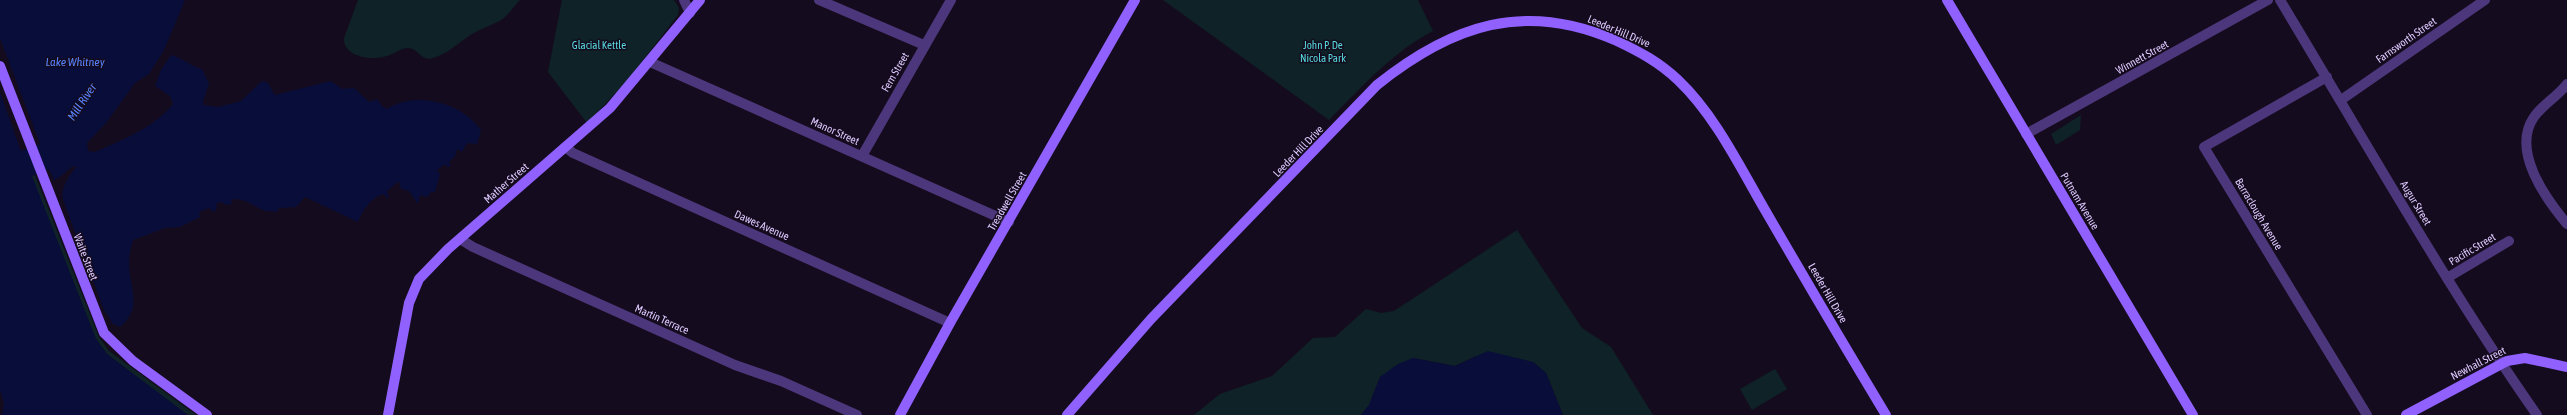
<svg xmlns="http://www.w3.org/2000/svg" width="2567" height="415" font-family="'Asap Condensed',sans-serif">
<style>
.green{fill:#0f2227}
.water{fill:#090d3a}
.lines{fill:none;stroke-linecap:round;stroke-linejoin:round}
.street{stroke:#4d377c;stroke-width:10}
.secondary{stroke:#9061fe;stroke-width:10}
.labels{text-anchor:middle;dominant-baseline:central;stroke-width:3;stroke-linejoin:round;paint-order:stroke}
.street-label{font-size:11px;fill:#dec9ff;stroke:#140c1e}
.park-label{font-size:11px;fill:#56dadd;stroke:#140c1e}
.water-label{font-size:12px;font-style:italic;fill:#5883fe;stroke:#140c1e}
</style>
<rect width="100%" height="100%" fill="#140c1e"/>
<path class="green" d="M358,0H520C514,6 509,15 501,20C491,26 479,29 469,36C457,44 447,54 433,58C421,62 419,49 409,48C402,47 394,54 387,56C372,61 343,57 344,38Z
M562,0H674L679,8L678,15L626,82L587,123L548,72Z
M1163,0H1418L1433,31C1391,53 1362,87 1329,120Z
M2081,115L2080,130L2056,145L2051,134Z
M35,175L99,337L109,351L196,415H188L177,408L107,354L96,339L31,176Z
M1517,230L1582,328L1611,347L1653,415H1563L1546,373L1533,362L1476,356L1455,366L1413,358L1380,377L1369,405L1361,415H1194L1220,394L1272,376L1313,338L1335,337L1366,309L1381,313L1394,311Z
M1775,369L1787,389L1752,410L1740,389Z"/>
<path class="water" d="M0,0H185L164,50L149,74L135,83L106,123L87,143L88,151L95,152C122,140 155,127 173,104L170,96L155,86L161,70L171,55C183,58 190,66 202,69L209,84L203,101L204,105L218,107L241,101L262,81L267,82L275,95L331,81L342,89L354,88L369,102L377,99L382,106L387,109C416,90 462,103 481,130L477,144L467,143L462,152L457,149L455,156L449,162L451,166L447,167L445,164L437,170L440,174L435,192H431L427,197L420,195L418,204L409,191L401,189L399,181L387,191L389,199L383,194C372,197 362,211 358,222L305,197L296,207L279,208L277,212C272,211 265,212 261,209C252,205 241,196 231,200L232,204L227,205L221,202L216,204L217,208L214,212L209,208L199,212L200,217L180,227L165,228L133,240C131,247 129,255 129,262C129,289 144,306 120,327L113,324L104,310L63,200C60,187 69,177 76,167L73,166C67,170 61,178 54,180L49,169L32,176L96,339L107,354L188,415H2L4,403L0,390V92L21,151L40,144L0,38Z
M1488,351L1533,362L1546,373L1563,415H1361L1369,405L1380,377L1398,364L1413,358L1455,366Z"/>
<g class="lines">
<path class="street" d="M684,0L690,13
M819,0L924,45
M2280,0C2364,139 2444,282 2537,415
M650,62L1009,222
M2327,77L2204,147L2367,415
M2567,84C2557,97 2543,104 2534,117C2511,150 2545,198 2567,224
M2341,100L2485,0
M2026,134L2268,0
M565,147L573,153L950,323
M862,156L951,0
M460,239L473,247L735,365L781,381L857,415
M2447,278L2509,241"/>
<path class="secondary" d="M1947,0L2193,415
M0,66L104,333L133,361L207,415
M388,415L409,303L419,279L448,249L610,108L700,0
M900,415L950,323L1135,0
M1067,415L1151,319L1377,85C1452,25 1525,0 1617,41C1640,52 1659,62 1678,80C1715,115 1740,167 1765,210C1805,279 1845,347 1886,415
M2406,415L2507,361L2525,358L2567,367"/>
</g>
<g class="labels">
<g class="street-label">
<text transform="translate(1619 31) rotate(23)">Leeder Hill Drive</text>
<text transform="translate(2406 40) rotate(-35)">Farnsworth Street</text>
<text transform="translate(2142 57) rotate(-29)">Winnett Street</text>
<text transform="translate(895 72) rotate(-60)">Fern Street</text>
<text transform="translate(835 131) rotate(24)">Manor Street</text>
<text transform="translate(1298 151) rotate(-46)">Leeder Hill Drive</text>
<text transform="translate(506 183) rotate(-41)">Mather Street</text>
<text transform="translate(1007 201) rotate(-60)">Treadwell Street</text>
<text transform="translate(2080 201) rotate(59)">Putnam Avenue</text>
<text transform="translate(2416 203) rotate(59)">Augur Street</text>
<text transform="translate(2259 214) rotate(59)">Barraclough Avenue</text>
<text transform="translate(762 225) rotate(24)">Dawes Avenue</text>
<text transform="translate(2472 249) rotate(-31)">Pacific Street</text>
<text transform="translate(86 257) rotate(69)">Waite Street</text>
<text transform="translate(1828 293) rotate(60)">Leeder Hill Drive</text>
<text transform="translate(662 319) rotate(24)">Martin Terrace</text>
<text transform="translate(2478 363) rotate(-27)">Newhall Street</text>
</g>
<g class="park-label">
<text x="599" y="45">Glacial Kettle</text>
<text x="1323" y="45">John P. De<tspan x="1323" dy="13">Nicola Park</tspan></text>
</g>
<g class="water-label">
<text x="75" y="62">Lake Whitney</text>
<text transform="translate(82 102) rotate(-56)">Mill River</text>
</g>
</g>
</svg>
